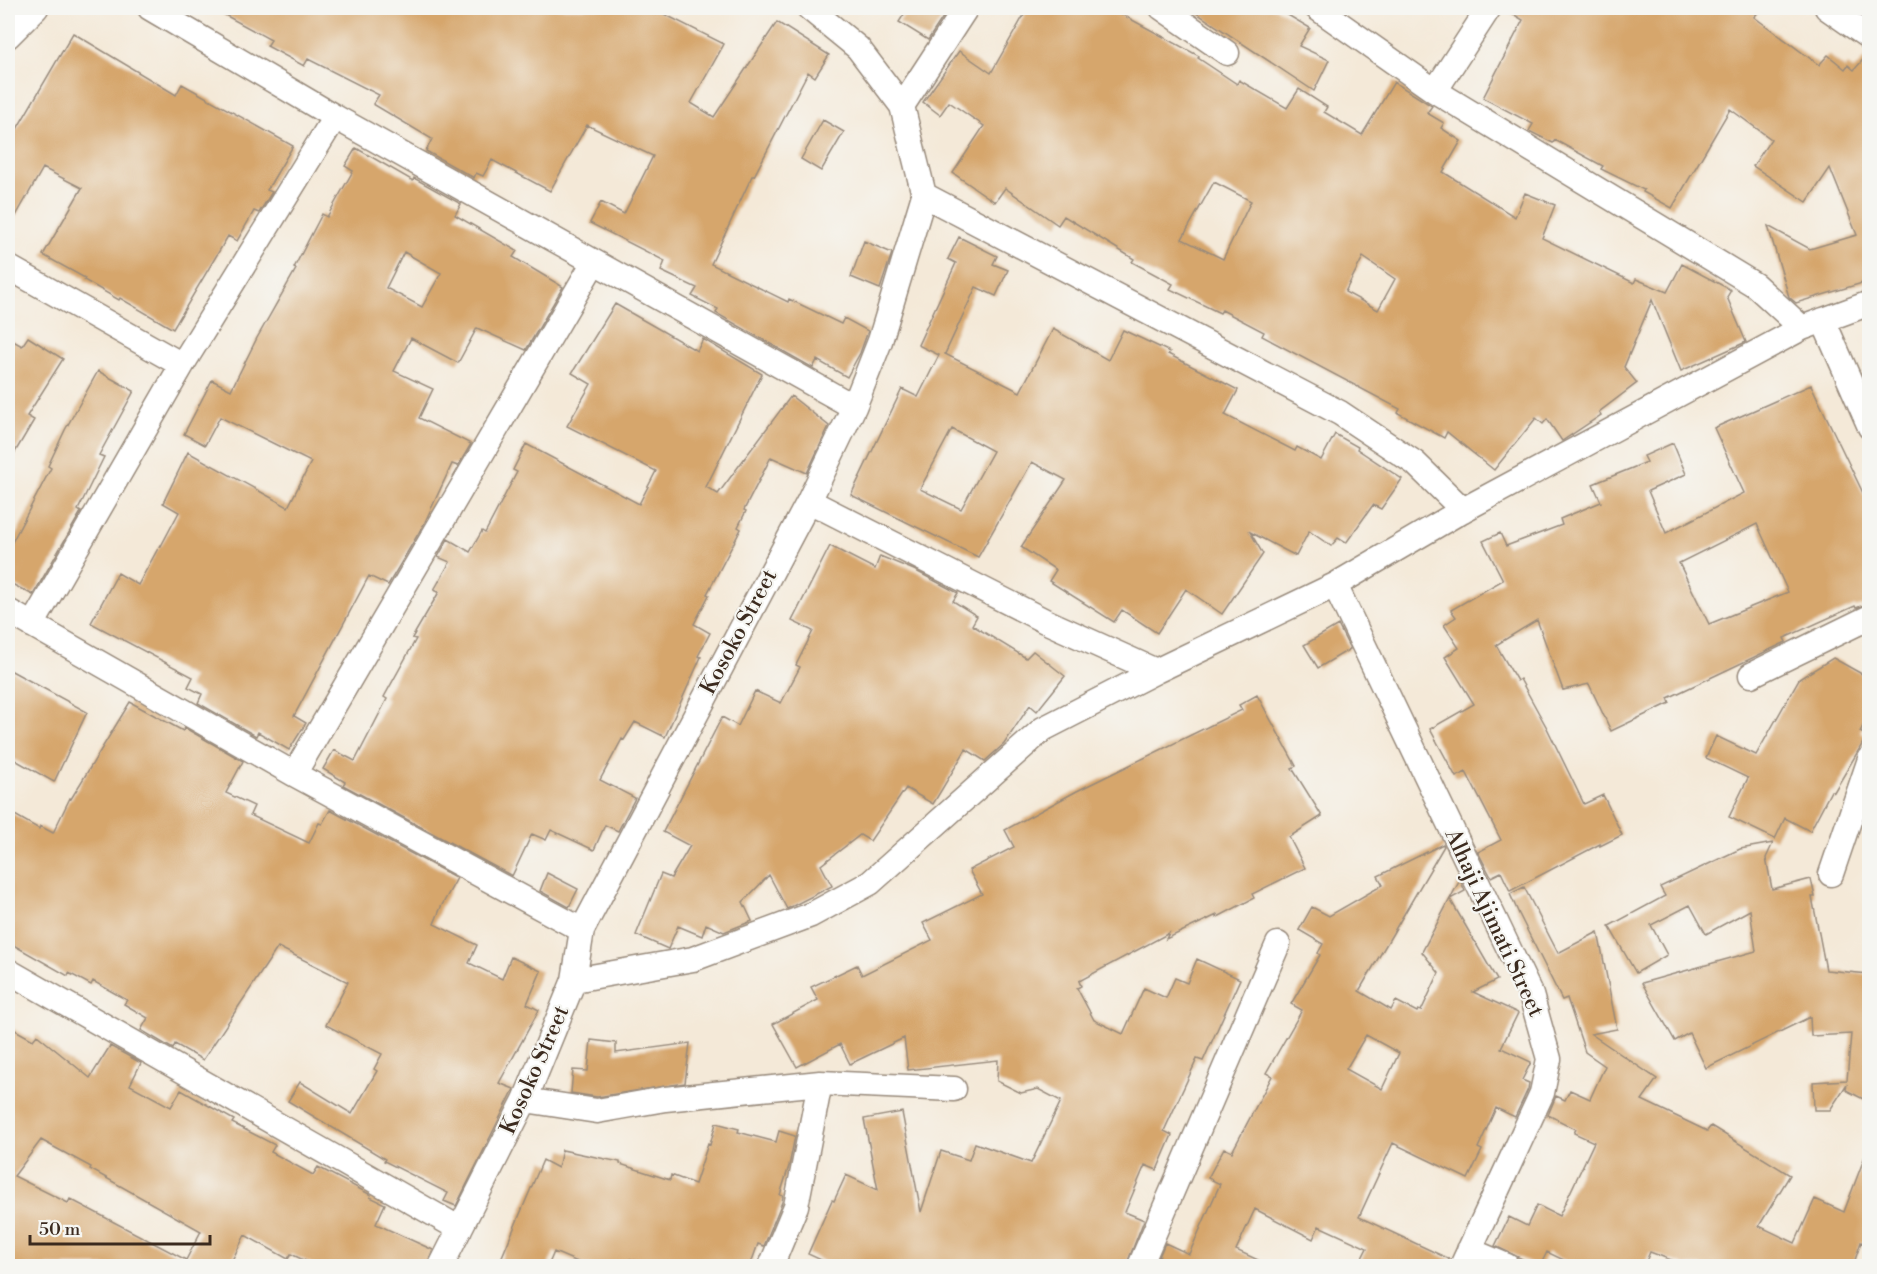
<svg xmlns="http://www.w3.org/2000/svg" width="1877" height="1274" font-family="'Libre Bodoni',serif">
<style>
.building{fill:#d6a66c;fill-rule:evenodd}
.lines{fill:none;stroke-linecap:round;stroke-linejoin:round}
.minor-casing{stroke:#988a7b;stroke-width:27}
.minor{stroke:#fff;stroke-width:24}
.labels{text-anchor:middle;dominant-baseline:central;stroke-width:4.5;stroke-linejoin:round;paint-order:stroke}
.street-label{font-size:22px;fill:#3b2a1e;stroke:#f6f6f2}
</style>
<rect width="100%" height="100%" fill="#f6f6f2"/>
<filter id="ink" filterUnits="userSpaceOnUse"><feTurbulence type="fractalNoise" baseFrequency=".0167" numOctaves="2"/><feDisplacementMap in="SourceGraphic" scale="12" xChannelSelector="R" yChannelSelector="G"/><feConvolveMatrix kernelMatrix="1 2 1 2 8 2 1 2 1" color-interpolation-filters="sRGB"/></filter>
<filter id="wash" filterUnits="userSpaceOnUse"><feTurbulence type="fractalNoise" baseFrequency=".008" numOctaves="4" result="noise"/><feDisplacementMap in="SourceGraphic" scale="24" xChannelSelector="R" yChannelSelector="G"/><feGaussianBlur stdDeviation="1.35" result="paint"/><feColorMatrix in="noise" values="0 0 0 0 0 0 0 0 0 0 0 0 0 0 0 0 0 1.4 0 .05"/><feComposite in="paint" operator="in"/></filter>
<g filter="url(#wash)">
<rect width="100%" height="100%" fill="#f4e9d8"/>
<g id="blocks">
<path class="building" d="M212,8H652L724,44L691,103L714,117L777,22L829,55L815,77L808,72L754,176H752L711,264L788,302L789,299L841,324L844,318L868,331L860,353L847,377L817,360L813,368L716,313L718,309L692,296L697,288L661,271L665,261L590,223L601,202L624,214L653,156L587,125L550,191L492,160L483,176L476,173L474,178L426,151L432,139L373,104L379,95L308,59L304,66L267,46L271,40Z
M908,8H949L928,40L899,22Z
M1028,8H1125L1121,14L1199,56L1198,58L1237,84L1239,80L1287,108L1299,89L1327,107L1324,112L1362,135L1394,82L1432,106L1427,113L1444,123L1441,128L1461,141L1443,172L1515,217L1525,193L1555,205L1542,238L1634,283L1636,279L1667,292L1682,264L1731,290L1727,297L1746,342L1681,371L1652,300L1624,367L1637,383L1599,412L1601,415L1562,441L1547,419L1543,424L1536,418L1494,470L1447,432L1444,438L1398,413L1400,409L1262,336L1264,332L1222,310L1220,313L1170,289L1173,284L1132,262L1134,259L1064,216L1058,225L1005,188L995,202L953,173L984,126L949,102L940,115L923,102L959,51L991,73ZM1214,182L1251,201L1223,259L1182,239ZM1363,257L1395,279L1378,310L1345,292Z
M1189,8H1276L1310,28L1299,46L1329,60L1314,91Z
M1503,8H1762L1754,17L1819,65L1828,55L1845,69L1848,65L1854,70L1869,53V281L1796,303L1789,297L1768,226L1810,249L1857,235L1830,168L1807,202L1753,166L1771,139L1730,109L1672,208L1643,192L1644,190L1601,169L1603,166L1555,140L1553,143L1529,131L1533,124L1483,98L1523,20Z
M73,33L176,95L182,84L293,146L267,190L272,192L259,213L254,211L237,241L228,236L173,329L120,298L119,300L84,280L85,278L43,255L82,188L43,168L8,230V123L17,129Z
M823,120L844,132L821,171L801,159Z
M356,148L413,181L414,178L461,204L455,215L517,251L513,257L563,287L526,350L477,328L458,363L411,338L394,371L433,389L419,418L471,444L458,466L452,464L424,524L388,585L369,576L294,716L306,723L289,750L258,732L256,736L198,703L202,694L188,687L193,677L91,623L118,573L138,585L160,545L161,546L179,512L163,503L188,452L288,507L311,462L220,417L205,445L184,434L212,380L231,390L257,338L296,269L294,268L322,214L327,217L353,171L345,166ZM404,252L441,273L422,307L386,288Z
M959,237L997,256L993,264L1008,270L996,296L976,287L945,354L1020,392L1053,329L1108,360L1123,330L1170,352L1168,354L1238,390L1225,415L1295,451L1297,447L1321,460L1335,434L1358,447L1357,449L1402,479L1381,509L1373,505L1346,543L1338,538L1331,546L1309,531L1296,556L1250,532L1263,554L1222,614L1186,589L1157,633L1122,610L1114,622L1049,581L1056,570L1021,547L1066,480L1032,462L978,557L851,495L902,389L918,397L939,355L918,345L956,263L948,259ZM952,429L993,451L961,509L920,489Z
M864,241L892,253L880,289L851,277Z
M615,304L697,351L703,339L762,374L706,487L718,494L791,396L829,426L807,473L771,457L744,510L746,511L738,527L741,529L707,594L709,595L694,624L710,633L698,656L701,657L665,737L635,722L624,740L622,739L600,780L635,798L618,831L605,825L594,850L551,830L546,840L532,834L512,876L343,785L345,782L323,769L334,750L355,761L387,699L384,697L416,639L412,638L439,592L434,590L450,562L438,557L448,539L470,552L482,531L485,533L517,472L513,470L526,444L639,504L656,471L567,426L591,384L572,373Z
M28,337L63,359L27,416L34,420L8,464V338L22,346Z
M98,371L134,391L99,455L104,457L78,510L81,512L33,595L8,582V550L51,468L48,466L65,430Z
M1811,385L1864,495L1869,492V603L1856,608L1855,606L1784,638L1786,642L1668,698L1670,703L1611,731L1589,684L1563,690L1537,620L1496,645L1517,681L1520,679L1547,728L1584,804L1603,795L1622,835L1600,846V844L1510,891L1501,872L1491,877L1478,852L1501,840L1466,772L1456,777L1430,729L1474,704L1445,657L1459,648L1444,625L1456,617L1451,610L1503,580L1483,541L1500,533L1506,546L1562,525L1560,519L1601,502L1593,484L1647,462L1644,456L1673,443L1686,474L1648,491L1666,533L1744,493L1714,428ZM1757,524L1788,592L1709,624L1679,563Z
M830,546L875,569L880,556L914,570L958,593L953,601L977,616L972,625L1026,658L1033,651L1065,676L1037,711L1030,705L1004,744L985,761L966,749L933,804L906,788L870,841L860,835L821,865L832,886L787,909L769,875L743,902L752,921L724,932L706,924L702,936L678,926L668,949L636,935L661,874L671,878L690,846L663,832L722,717L738,726L755,691L781,703L800,667L796,665L813,631L792,621Z
M1338,625L1350,649L1318,668L1304,645Z
M1833,658L1869,678V714L1860,732L1867,736L1834,792L1831,791L1810,831L1785,818L1775,839L1729,817L1748,778L1706,758L1716,736L1756,755L1799,679Z
M8,669L87,712L54,782L8,756Z
M1257,695L1296,766L1292,768L1322,816L1289,837L1305,868L1252,894L1254,898L1216,918L1217,915L1166,939L1169,933L1079,981L1081,986L1077,988L1094,1020L1123,1034L1144,988L1166,998L1175,978L1187,983L1197,959L1240,979L1203,1061L1197,1059L1164,1131L1172,1135L1157,1170L1145,1165L1125,1212L1144,1220L1126,1266H834L808,1254L832,1200L834,1201L846,1175L878,1190L864,1119L902,1112L921,1212L941,1151L969,1160L975,1143L1031,1163L1061,1101L1038,1089L1021,1093L997,1081L998,1060L908,1070L904,1038L850,1064L840,1044L797,1067L773,1024L818,1000L811,987L857,965L862,975L932,940L923,923L982,894L969,870L1014,847L1005,830L1077,791L1242,710L1239,705Z
M130,702L183,731L185,728L243,761L226,793L254,806L250,815L309,843L319,823L322,824L330,810L457,878L441,907L434,924L477,945L469,963L502,979L511,957L541,971L527,1004L539,1010L499,1083L514,1089L456,1206L444,1201L448,1193L384,1161L385,1159L288,1101L300,1082L352,1114L377,1071L374,1069L382,1054L326,1025L348,982L278,947L203,1060L175,1044L173,1049L141,1030L148,1018L124,1004L127,1000L93,981L91,985L69,973L68,976L8,942V811L39,829L40,826L53,833L70,798L71,799Z
M1773,843L1766,858L1772,889L1811,879L1815,897H1812L1826,970L1869,974V1102L1846,1090L1847,1084L1830,1110H1814L1813,1082L1847,1080L1851,1034L1811,1036L1810,1017L1706,1068L1689,1033L1675,1041L1642,983L1756,951L1750,910L1706,934L1690,905L1651,925L1667,955L1636,973L1609,926L1665,896L1660,887L1740,849Z
M1443,844L1444,846L1359,991L1391,1010L1396,1001L1417,1012L1418,1010L1421,1011L1439,973L1422,952L1460,880L1465,891L1450,899L1497,980L1473,992L1518,1013L1501,1048L1531,1062L1522,1080L1529,1083L1528,1089L1515,1117L1496,1108L1478,1148L1482,1150L1468,1179L1393,1143L1359,1217L1449,1259L1448,1266H1358L1367,1248L1319,1226L1313,1239L1255,1209L1236,1250L1271,1266H1155L1165,1243L1189,1254L1220,1184L1208,1178L1224,1148L1232,1152L1272,1076L1266,1073L1302,1010L1291,1004L1320,955L1318,953L1323,944L1299,930L1312,907L1329,916L1383,885L1378,876ZM1366,1035L1399,1053L1382,1089L1346,1069Z
M547,873L578,889L569,907L540,891Z
M1524,887L1558,953L1598,932L1617,1029L1591,1034L1657,1079L1642,1100L1707,1131L1711,1126L1790,1175L1759,1226L1795,1243L1815,1199L1844,1212L1868,1148L1869,1149V1245L1861,1242L1853,1266H1687L1650,1252L1644,1266H1576L1547,1252L1540,1266H1537L1495,1246L1509,1217L1527,1226L1537,1205L1559,1216L1594,1142L1574,1133L1576,1129L1548,1115L1556,1096L1565,1100L1570,1090L1590,1099L1605,1066L1585,1052L1567,998L1562,1000L1519,914L1510,894Z
M8,1026L33,1040L37,1035L90,1078L110,1046L141,1063L130,1085L171,1107L181,1090L234,1120L232,1123L275,1145L271,1152L313,1175L318,1167L371,1195L370,1197L385,1204L376,1224L433,1250L427,1266H316L291,1254L288,1259L245,1235L229,1266H8ZM41,1140L91,1167L90,1169L201,1231L186,1260L70,1199L68,1203L14,1176Z
M591,1040L616,1043V1053L690,1043L685,1083L597,1097L571,1093L573,1070L588,1071Z
M716,1123L739,1129L738,1132L776,1142L779,1131L795,1136L789,1166L780,1195L783,1196L782,1202L764,1246L758,1244L750,1266H653L630,1259L626,1266H587L554,1252L548,1266H498L543,1160L558,1168L562,1150L620,1162V1164L670,1180L671,1175L695,1184L708,1144L710,1145Z"/>
</g>
</g>
<g filter="url(#ink)">
<use href="#blocks" fill-opacity="0" stroke="#988a7b" stroke-width="1.5"/>
<g class="lines">
<defs>
<path id="minor" d="M150,8L335,117L854,407
M1162,8L1227,53
M1317,8L1435,91L1755,285L1802,328
M1827,8L1870,38
M8,36L36,8
M1435,91L1489,8
M902,106L966,8
M924,195L1340,413L1415,463L1463,510
M8,267L182,365
M1823,320L1870,427
M809,501L1045,621L1156,671
M1335,585L1531,995L1549,1059L1542,1093L1462,1266
M8,611L294,774L582,930
M32,625L182,365L335,117
M1751,675L1870,617
M294,774L594,262
M1831,874L1870,759
M8,971L460,1229
M574,980L693,959L811,915L870,883L1043,729L1156,671L1335,585L1463,510L1802,328L1870,303
M525,1100L597,1111L665,1099L820,1083L954,1089
M1469,1250L1507,1266
M441,1266L525,1100L574,980L582,930L809,501L854,407L880,341L924,195L902,106L858,48L809,8
M771,1266L796,1206L820,1083
M1140,1266L1278,944"/>
</defs>
<use href="#minor" class="minor-casing"/>
<use href="#minor" class="minor"/>
</g>
</g>
<g class="labels">
<g class="street-label">
<text transform="translate(739 632) rotate(-62)">Kosoko Street</text>
<text transform="translate(1494 923) rotate(65)">Alhaji Ajimati Street</text>
<text transform="translate(535 1070) rotate(-66)">Kosoko Street</text>
</g>
</g>
<rect width="1877" height="1274" fill="none" stroke="#f6f6f2" stroke-width="30"/>
<path d="M30 1235v9h180v-9" fill="none" stroke="#3b2a1e" stroke-width="3"/>
<text x="39" y="1235" font-size="18" fill="#3b2a1e" stroke="#f6f6f2" stroke-width="4.5" paint-order="stroke">50 m</text>
</svg>
